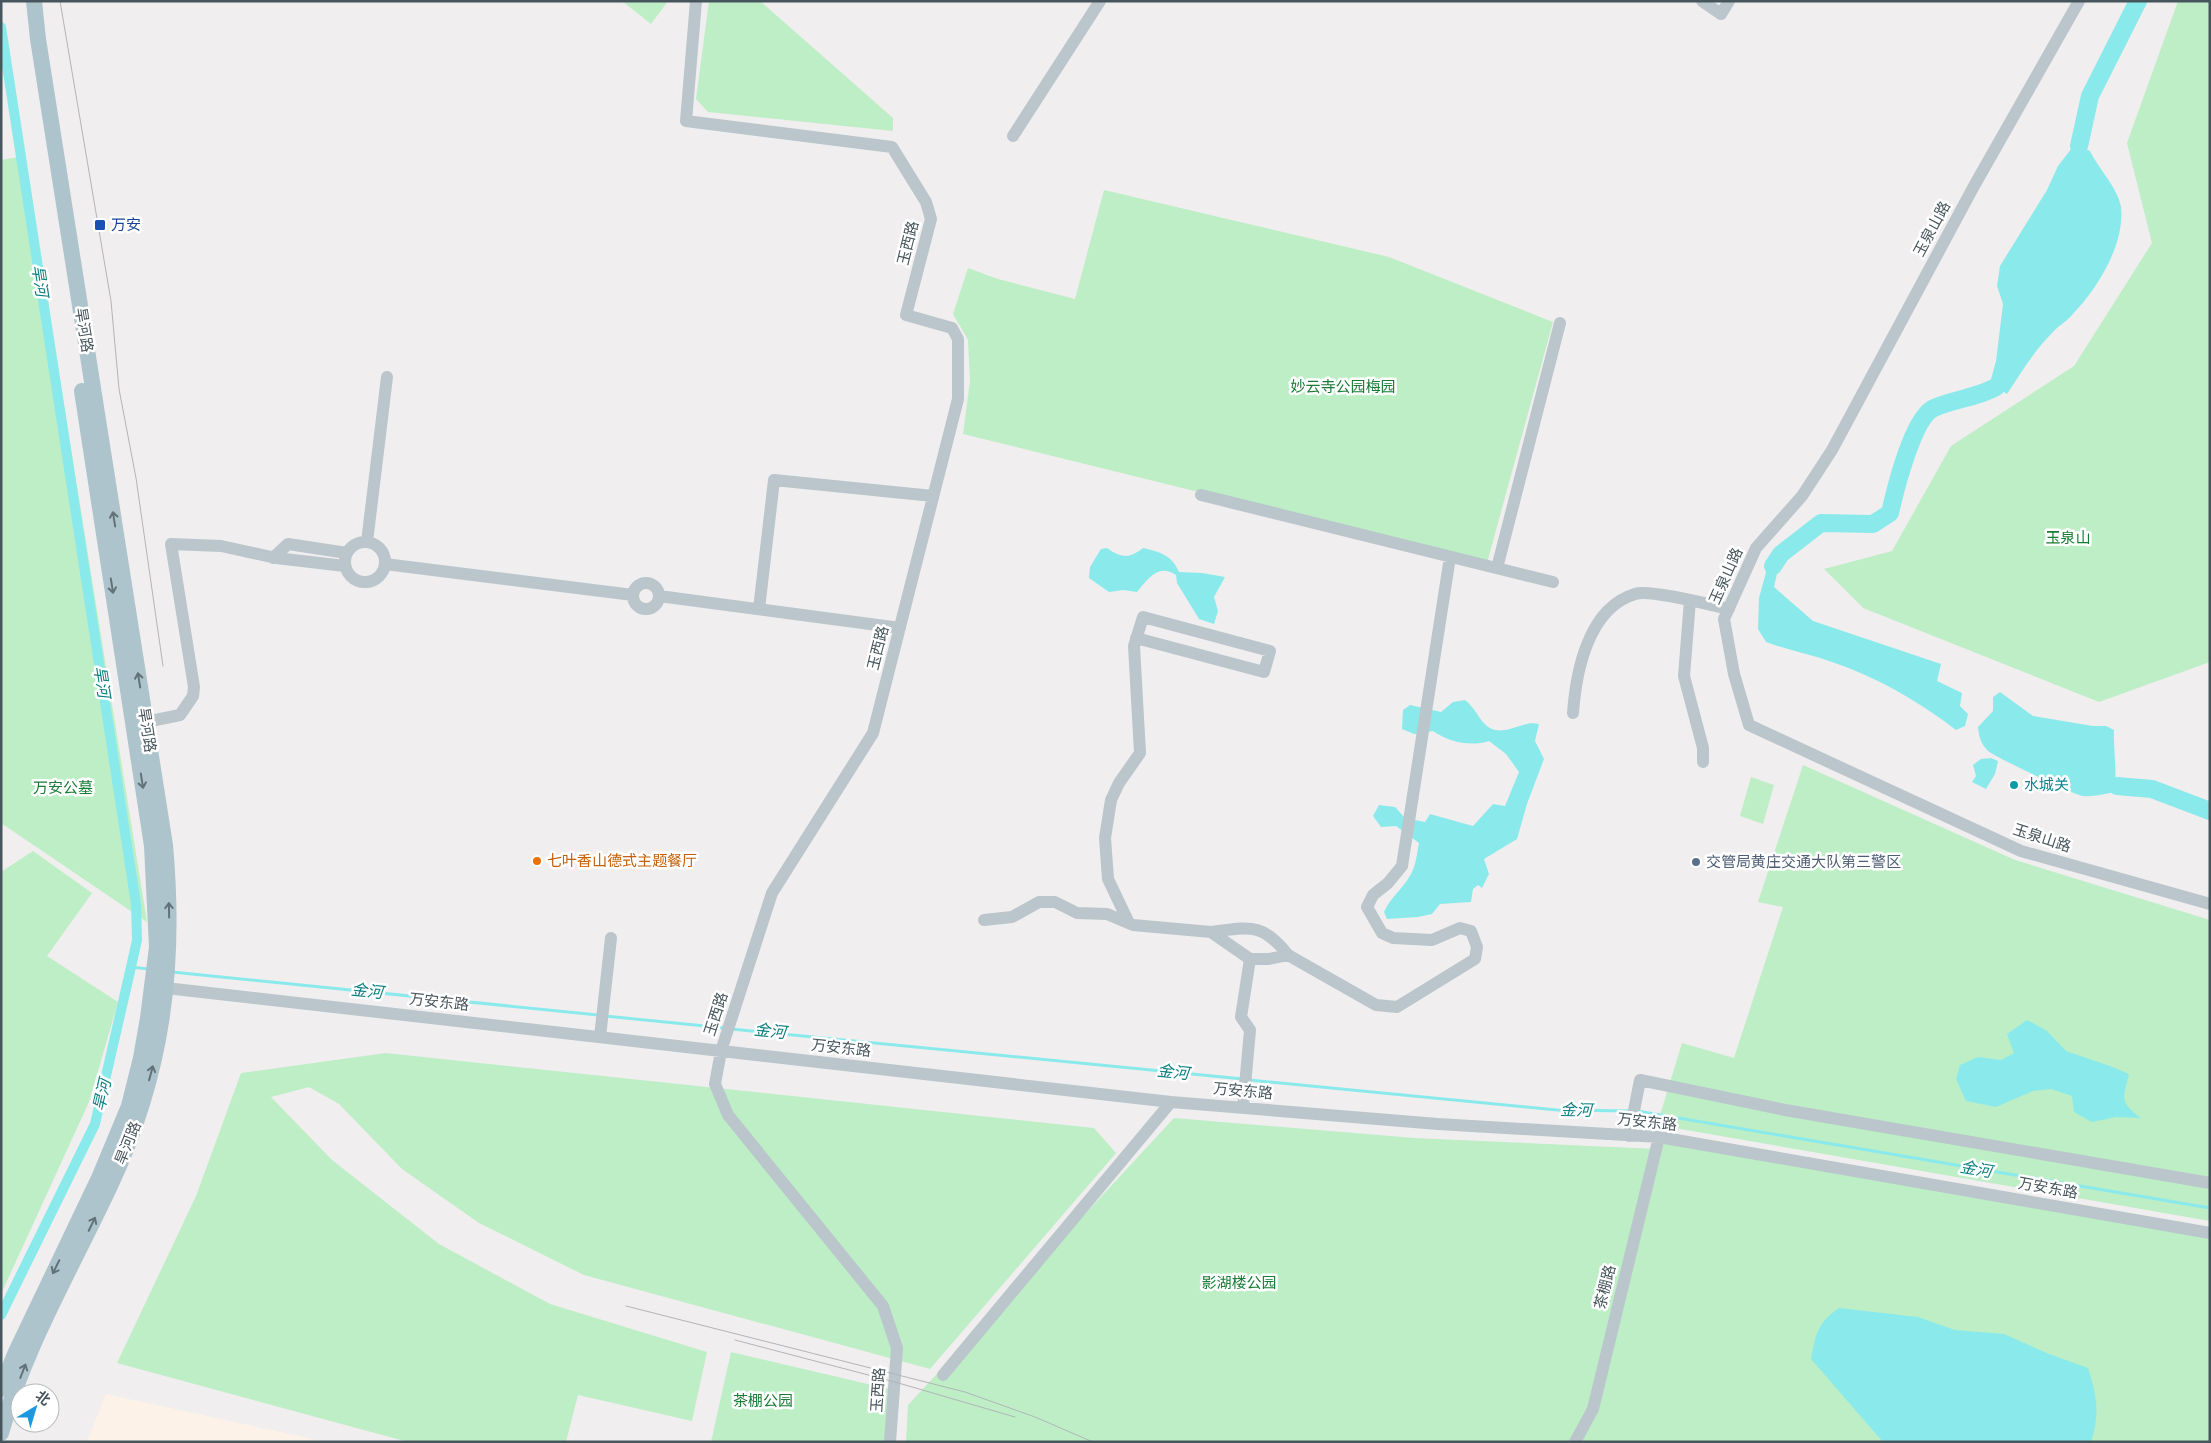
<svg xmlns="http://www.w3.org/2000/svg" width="2211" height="1443" font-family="'DM Sans','Noto Sans SC',sans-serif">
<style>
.commercial{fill:#fcf2e8}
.green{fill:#bdeec6}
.water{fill:#8aeaeb}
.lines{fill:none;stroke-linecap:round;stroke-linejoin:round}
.stream{stroke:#8aeaeb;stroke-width:3}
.canal{stroke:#8aeaeb;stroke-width:10}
.river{stroke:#8aeaeb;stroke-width:18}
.minor{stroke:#bac6cb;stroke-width:12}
.major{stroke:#aec4cd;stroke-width:16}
.tram{stroke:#b1b5b9;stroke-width:1}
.oneway{stroke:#617278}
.transit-dot{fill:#1a4fb4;stroke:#fff;stroke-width:2}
.culture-dot{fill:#0f9aa8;stroke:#fff;stroke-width:2}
.food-dot{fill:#e8710a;stroke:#fff;stroke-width:2}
.service-dot{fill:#5c6f8a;stroke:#fff;stroke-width:2}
.labels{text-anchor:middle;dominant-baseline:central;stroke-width:5;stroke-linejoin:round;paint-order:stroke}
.transit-label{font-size:15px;fill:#164399;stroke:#fff;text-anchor:start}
.street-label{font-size:15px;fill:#47565c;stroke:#fff}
.park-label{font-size:15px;fill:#187c36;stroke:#fff}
.culture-label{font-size:15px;fill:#0d838f;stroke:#fff;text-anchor:start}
.food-label{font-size:15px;fill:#c56008;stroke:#fff;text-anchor:start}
.service-label{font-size:15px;fill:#4e5e75;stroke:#fff;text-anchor:start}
.water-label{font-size:16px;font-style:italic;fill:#0f8182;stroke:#fff}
</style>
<rect width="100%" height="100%" fill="#f1eeef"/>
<path class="commercial" d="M106,1394L326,1442H87Z"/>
<path class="green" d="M622,1H668L651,24Z
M709,1H760L893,118V131L708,112L696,99Z
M2178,1H2210V662L2099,702L1863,608L1824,569L1892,551L1951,446L2074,366L2152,243L2127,143Z
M24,156L147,922L1,823V160Z
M1104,190L1389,257L1553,322L1487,563L963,434L970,381L968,340L953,314L968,268L998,279L1075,299Z
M1803,765L2015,860L2210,920V1221L1657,1125L1682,1043L1734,1058L1783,907L1758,902Z
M1751,777L1774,785L1763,824L1740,816Z
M33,851L92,893L47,956L118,1002L89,1102L1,1294V872Z
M386,1053L1094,1128L1116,1153L930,1369L584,1275L479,1223L402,1169L339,1104L309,1087L271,1097L332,1160L439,1244L550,1304L707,1352L692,1421L578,1395L566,1442H408L117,1363L196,1196L241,1073Z
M1174,1118L1414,1138L1657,1149L1664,1143L2210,1238V1442H906L908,1405Z
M731,1352L889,1389L885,1442H711Z"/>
<path class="water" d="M2075,144L2090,151C2098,168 2118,188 2121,207C2125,245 2097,289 2072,315C2066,322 2058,326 2052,333C2034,351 2021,373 2007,394L1990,383L1996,361L2003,304L1997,286L2000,266L2047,190L2058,166Z
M1107,548C1121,558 1129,559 1143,548C1160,552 1172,555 1179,572L1202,573L1225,577L1214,597L1218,611L1214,624L1199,619L1177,583L1176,575C1158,563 1148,579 1137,592L1123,590L1109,592L1089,578L1090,567L1101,549Z
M1768,565L1778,569L1774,587L1813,621L1941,664L1937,681L1962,693L1960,706L1968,714L1965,726L1956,730C1918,701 1877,677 1832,662C1810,654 1788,650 1766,642L1758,629L1759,598Z
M2000,692L2033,716L2093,726H2106L2114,730C2113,742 2118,785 2114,792C2104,794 2094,797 2083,796C2075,795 1995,757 1988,751C1981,744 1979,737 1978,727L1993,711V697Z
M1465,700C1477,709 1480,724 1492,729C1508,735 1523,720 1539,724L1535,741L1544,759L1527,804L1517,839L1484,859L1489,874L1482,888L1478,885L1473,889L1471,902L1440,904L1432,914L1418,917L1387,919L1384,912C1391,896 1403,889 1411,874C1416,865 1417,853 1419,843L1396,826L1381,827L1373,816L1379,805L1395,807L1405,818L1425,822L1430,814L1473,826L1493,804L1505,806L1519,772L1506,754L1489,741C1470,747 1449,742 1433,731L1414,734L1402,729L1403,710L1410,705L1441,712L1453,702Z
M1991,758L1998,761L1995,774L1986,789L1972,782L1976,776L1973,765L1981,759Z
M2027,1020L2047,1031L2066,1051L2110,1066L2129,1074C2123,1099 2119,1102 2141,1118L2116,1117L2092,1122L2074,1112L2072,1096L2051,1089L2033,1091L1996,1107L1966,1101L1956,1079L1960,1065L1978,1057L2001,1060L2014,1053L2007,1034Z
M1839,1308L1918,1317L1955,1330L2004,1334L2049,1354L2088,1368C2097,1396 2100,1414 2091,1442H1883L1811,1359C1816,1334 1817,1323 1839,1308Z"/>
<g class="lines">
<path class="stream" d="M131,967L148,969
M172,972L598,1015
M605,1016L725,1028
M731,1029L1243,1079
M1249,1080L1557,1110L1631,1111
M1637,1111L2210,1208"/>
<path class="canal" d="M1,27L136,904L137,940L131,967L95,1124L1,1315"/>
<path class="river" d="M2079,146L2090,96L2138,1
M1773,566L1781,554L1821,523L1873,524L1890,513C1895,491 1913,417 1934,408C1954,399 1976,398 1996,387
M2117,786L2152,789L2210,811"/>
<path class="minor" d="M696,1L686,121L892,147L926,202L931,219L906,315L952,328L958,339V399L873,733L772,893L721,1051L715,1084L728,1115L883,1306L897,1348L890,1442
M1702,1L1721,14L1729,1
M2079,1L1974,186L1832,450L1802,496L1756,548L1724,619L1734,674L1749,725L2021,851L2210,904
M1013,136L1100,1
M1201,495L1553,582
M345 562a20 20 0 1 1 40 0a20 20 0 1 1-40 0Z
M367,542L387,377
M273,558L288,544L347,553
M385,564L633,595
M1497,568L1560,323
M633 596a13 13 0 1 1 26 0a13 13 0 1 1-26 0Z
M659,596L900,628
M1690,600L1684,676L1703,748V762
M759,609L774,480L933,496
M1573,713C1576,672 1588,608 1635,594C1649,589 1711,605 1729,609
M146,722L180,715L193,696L194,687L171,544L221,546L276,558L345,566
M984,920L1012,917L1039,902H1055L1077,913L1107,914L1133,925L1211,932
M1129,923L1108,879L1105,838L1111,800L1119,783L1140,753L1134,646L1143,617L1270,651L1264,672L1136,638
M1288,955L1376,1005L1397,1007L1475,959L1477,947L1471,931L1460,928L1432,940L1393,938L1382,933L1367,907L1373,895L1388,883L1402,866L1450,557
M157,987L1171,1102L1438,1124L1659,1137L2210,1233
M600,1037L611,938
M1243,1108L1250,1030L1241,1017L1250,959H1269L1288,955C1262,922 1250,927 1211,932L1250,959
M1629,1136L1640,1080L1785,1110L2210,1183
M943,1375L1171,1102
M1575,1442L1593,1409L1659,1137"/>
<path class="major" d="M1,1389L15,1354L99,1178L129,1106L141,1058L148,1018L157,947L152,846L82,391
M1,1433C25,1346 73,1266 111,1184C163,1072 176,967 165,845L38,39L34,1"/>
<path class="tram" d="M60,1L111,301L119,389L136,478L163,666
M626,1306L965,1392L1035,1417L1093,1442
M735,1340L895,1382L1015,1417"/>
</g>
<defs><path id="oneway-shaft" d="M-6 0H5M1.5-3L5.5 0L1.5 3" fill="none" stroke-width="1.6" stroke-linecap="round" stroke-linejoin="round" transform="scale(1.25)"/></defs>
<g class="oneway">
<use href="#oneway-shaft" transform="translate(114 519) rotate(-99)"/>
<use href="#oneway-shaft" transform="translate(112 586) rotate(81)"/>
<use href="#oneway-shaft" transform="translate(139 680) rotate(-99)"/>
<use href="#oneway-shaft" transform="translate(142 781) rotate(81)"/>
<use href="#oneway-shaft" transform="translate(169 910) rotate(-91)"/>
<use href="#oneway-shaft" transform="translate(151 1073) rotate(-75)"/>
<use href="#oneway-shaft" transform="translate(92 1224) rotate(-64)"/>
<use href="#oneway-shaft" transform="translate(56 1267) rotate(116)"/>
<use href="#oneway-shaft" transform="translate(23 1371) rotate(-69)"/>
</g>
<rect class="transit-dot" x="94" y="219" width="12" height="12" rx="2.5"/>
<circle class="culture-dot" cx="2014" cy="785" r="5"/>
<circle class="food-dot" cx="537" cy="861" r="5"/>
<circle class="service-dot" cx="1696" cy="862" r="5"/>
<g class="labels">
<g class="transit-label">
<text x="111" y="225">万安</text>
</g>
<g class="street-label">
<text transform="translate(1932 229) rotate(-62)">玉泉山路</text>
<text transform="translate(908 243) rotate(-76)">玉西路</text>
<text transform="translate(84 330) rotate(81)">旱河路</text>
<text transform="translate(1726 576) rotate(-66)">玉泉山路</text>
<text transform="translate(878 648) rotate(-76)">玉西路</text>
<text transform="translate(147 730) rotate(81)">旱河路</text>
<text transform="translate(2042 838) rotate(18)">玉泉山路</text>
<text transform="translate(439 1002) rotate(6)">万安东路</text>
<text transform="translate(716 1014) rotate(-72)">玉西路</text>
<text transform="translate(841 1048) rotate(6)">万安东路</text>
<text transform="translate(1243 1091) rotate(5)">万安东路</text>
<text transform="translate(1647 1122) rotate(6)">万安东路</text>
<text transform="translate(128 1143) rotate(-68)">旱河路</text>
<text transform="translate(2048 1188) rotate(10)">万安东路</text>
<text transform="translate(1605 1287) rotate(-76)">茶棚路</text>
<text transform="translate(878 1390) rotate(-86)">玉西路</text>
</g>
<g class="park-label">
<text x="1343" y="387">妙云寺公园梅园</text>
<text x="2068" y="538">玉泉山</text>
<text x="63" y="788">万安公墓</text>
<text x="1239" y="1283">影湖楼公园</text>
<text x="763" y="1401">茶棚公园</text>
</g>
<g class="culture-label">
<text x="2024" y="785">水城关</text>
</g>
<g class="food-label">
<text x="547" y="861">七叶香山德式主题餐厅</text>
</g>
<g class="service-label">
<text x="1706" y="862">交管局黄庄交通大队第三警区</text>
</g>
<g class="water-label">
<text transform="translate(40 281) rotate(81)">旱河</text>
<text transform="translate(102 682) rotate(81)">旱河</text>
<text transform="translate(367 991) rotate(6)">金河</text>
<text transform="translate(770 1031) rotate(6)">金河</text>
<text transform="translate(1173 1072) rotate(6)">金河</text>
<text transform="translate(102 1095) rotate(-77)">旱河</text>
<text transform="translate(1576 1110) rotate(1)">金河</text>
<text transform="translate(1976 1169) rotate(10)">金河</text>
</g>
</g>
<rect width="2211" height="1443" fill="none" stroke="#47565c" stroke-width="5"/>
<g transform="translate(35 1408) rotate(38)"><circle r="24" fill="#ffffff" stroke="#b5bbbe"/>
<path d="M0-4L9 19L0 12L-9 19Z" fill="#1b98de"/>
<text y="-8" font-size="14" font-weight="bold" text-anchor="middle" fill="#47565c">北</text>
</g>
</svg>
